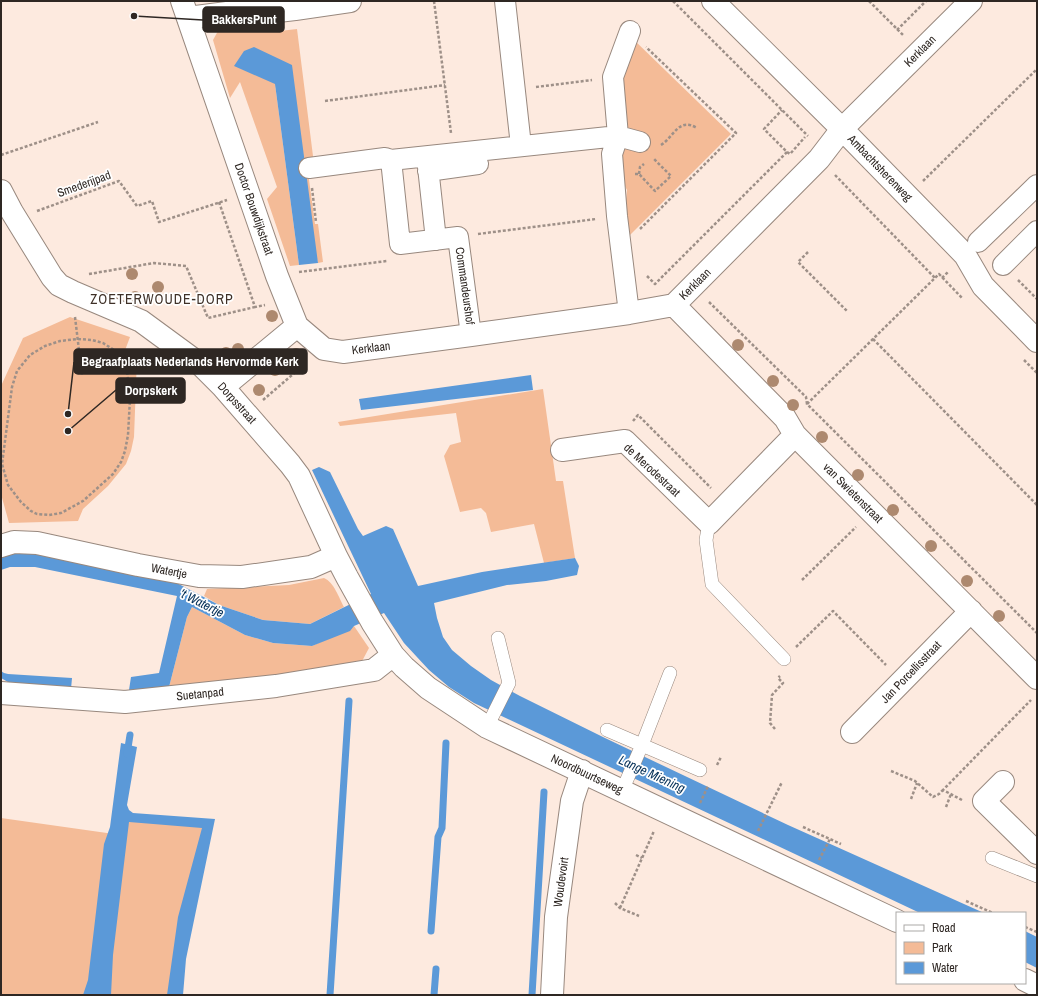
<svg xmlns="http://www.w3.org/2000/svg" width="1038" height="996" font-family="'Archivo Narrow',sans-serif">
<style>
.green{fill:#f4bb97}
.water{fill:#5b99d8}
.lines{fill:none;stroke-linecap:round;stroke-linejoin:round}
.stream{stroke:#5b99d8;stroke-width:7}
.service-casing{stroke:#98887e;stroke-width:14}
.pedestrian-casing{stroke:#98887e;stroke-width:22}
.minor-casing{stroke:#98887e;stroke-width:24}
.path{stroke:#9e9088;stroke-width:2.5;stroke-dasharray:3 2;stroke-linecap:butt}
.service{stroke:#fff;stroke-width:13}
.pedestrian{stroke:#fff;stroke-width:20}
.minor{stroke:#fff;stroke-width:22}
.tree{fill:#ad896f}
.labels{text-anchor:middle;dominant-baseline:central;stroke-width:3.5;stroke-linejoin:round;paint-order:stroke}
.street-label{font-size:12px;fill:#2e2723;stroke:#fff}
.water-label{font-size:13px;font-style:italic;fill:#002d55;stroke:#fff}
.quarter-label{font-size:14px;letter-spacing:1px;fill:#3f3128;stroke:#fff}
.leader{fill:none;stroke:#2e2723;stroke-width:1.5}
.callout-dot{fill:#2e2723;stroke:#fff;stroke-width:1.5}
.callout{fill:#2e2723;stroke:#2e2723;stroke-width:1.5}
.callout-label{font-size:13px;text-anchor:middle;font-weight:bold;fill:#fff}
</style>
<rect width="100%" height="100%" fill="#fdeadf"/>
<path class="green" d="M265,22L280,31L297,29L314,164L307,165L315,224H318L323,262L318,263L275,84L299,265L290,266L267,199L277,187L240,82L230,98L213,40L218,31L249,23Z
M632,38L731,134L626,239L623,208L626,200L627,190L622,180L620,67Z
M70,317L130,337L124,353L137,358L134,437L131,451L126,464L108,486L83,509L78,521L9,523L1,494V386L23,338Z
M543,389L556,481H563L575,558L544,563L534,524L491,532L486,513L481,508L460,512L444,456L450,445L461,442L456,413L340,426L338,422Z
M324,578C334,582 339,598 344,607L310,624L263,620L219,605L204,596L207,589L289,585Z
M192,607L245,635L273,643L312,646L354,626L369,648L360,665L345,668L169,687L187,617Z
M120,815L208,824L175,995H1V818L114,834Z"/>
<path class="water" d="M254,47L292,65L318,263L299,265L275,84L234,66L244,51Z
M531,375L533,390L361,410L359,399Z
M319,467L330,472L358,529L363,536L386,526L393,529L418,586L482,572L575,558L579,566L577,575L546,581L507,585L434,603L437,618L443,637L452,650L471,666L491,680L520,696L605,738L788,825L984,913H920L474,703L449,687L429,670L404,643L384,613L354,626L350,631L312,646L273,643L245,635L192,607L187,617L169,687L129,690L131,677L159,673L177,596L35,567H10L1,570V555L27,551L171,580L219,605L263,620L310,624L371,594L312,470Z
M1,671L4,673L8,674L72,678L71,689L17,684L8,682L1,678Z
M121,743L137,747L127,805L129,810L133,813L215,819L186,959L183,995H167L178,917L202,828L129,822L113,955L111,995H83L88,980L104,844L110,827Z
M1025,931L1037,937V968L1025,962Z"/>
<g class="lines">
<path class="stream" d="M127,754L130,735
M431,931L438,837L442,828L446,743
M330,995L349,701
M434,995L436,969
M532,995L544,792"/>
<defs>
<path id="service" d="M709,523L706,540L712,584L784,659
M487,727L509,683L498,638
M607,730L700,770
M622,791L642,745L670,673
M992,858L1037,876"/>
<path id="pedestrian" d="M505,1L521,146
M630,31L613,77L618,136L640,142
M427,158L436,240
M309,168L385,158L391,160
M428,171L478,164
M978,242L1037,185
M1003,265L1037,231
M471,335L458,237L400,244L391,160L618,136L612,154L617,216L629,313"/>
<path id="minor" d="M182,1L277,276L297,326L324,349L343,352L471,335L629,313L674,305L819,159L842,129L971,1
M713,1L842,129L965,255L983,286L1037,341
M188,18L265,8L278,11L295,9L350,1
M1,191L12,212L52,277L59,285L73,292L141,321L201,365L223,387L290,464L299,476L336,556L347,577L372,622L393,655L404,667L428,688L487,727L897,921
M674,305L785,418L795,435L1037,678
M223,387L297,326
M562,450L625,441L709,523L795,435
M1,546L14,542L37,543L138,565L199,576L242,577L311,567L336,556
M1,693L125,702L276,686L374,670L393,655
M852,732L971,611
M1003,782L984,801L1037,853
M1025,980L1037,986
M552,995L556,917L572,801L582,771"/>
</defs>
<use href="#service" class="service-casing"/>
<use href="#pedestrian" class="pedestrian-casing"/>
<use href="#minor" class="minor-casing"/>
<path class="path" d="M434,1L451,133
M673,1L808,136
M869,1L904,36
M897,30L926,1
M536,87L592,80
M325,101L445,85
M661,145C674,137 678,117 697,128
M787,152L790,154L805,137
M1,155L98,122
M635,174H639L655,191L671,176L653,158
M639,174L640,167L644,164
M835,175L935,278
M923,181L1037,69
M312,188L316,222
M219,202L255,307L265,305
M37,211L119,181L137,206L152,201L159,222L227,200
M640,229L736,133L646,47
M478,234L596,219
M808,252L798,262L847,311
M299,272L387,261
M89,274L154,263L186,266L208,318L255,307
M647,276L655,284L787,152L764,129L782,110
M942,278L949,271
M1018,280L1037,299
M709,302L806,397L807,404L1037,633
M75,317L82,375
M78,339L92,340L103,343L114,350L124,360L127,371L130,399L128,435L125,451L121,462L113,474L83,501L61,513L49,515L37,514L31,511L21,502L8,485L2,464L12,387L17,371L30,355L45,346L60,341Z
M873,339L1037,505
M1024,360L1037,373
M263,400L306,363
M807,404L939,274L963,299
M633,421L638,415L711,488
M802,580L856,527
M796,647L833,611L886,665
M775,729L770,723L772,695L783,683L778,678L780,676
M717,765L721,757
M891,771L915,781L933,797L939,794L943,790
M911,799L917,783
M962,800L943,790L1031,700
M700,803L708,786
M946,807L951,794
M803,827L841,844
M758,831L782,782
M636,855L642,858
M819,860L830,839
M966,901L993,913
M615,903L620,908L639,916
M620,908L654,831
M1025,927L1037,932"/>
<use href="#service" class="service"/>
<use href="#pedestrian" class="pedestrian"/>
<use href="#minor" class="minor"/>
</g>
<g class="tree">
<circle cx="132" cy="274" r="6"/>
<circle cx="158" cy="287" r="6"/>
<circle cx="135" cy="297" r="6"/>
<circle cx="272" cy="316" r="6"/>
<circle cx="738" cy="345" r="6"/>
<circle cx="238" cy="349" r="6"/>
<circle cx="226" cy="353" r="6"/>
<circle cx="296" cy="354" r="6"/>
<circle cx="275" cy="370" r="6"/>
<circle cx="773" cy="381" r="6"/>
<circle cx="259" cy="390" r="6"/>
<circle cx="793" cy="405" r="6"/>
<circle cx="822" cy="437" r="6"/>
<circle cx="858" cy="475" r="6"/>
<circle cx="893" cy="510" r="6"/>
<circle cx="931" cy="546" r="6"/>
<circle cx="967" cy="581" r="6"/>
<circle cx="999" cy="616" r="6"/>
</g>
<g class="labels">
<g class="street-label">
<text transform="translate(920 51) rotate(-45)">Kerklaan</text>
<text transform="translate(880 168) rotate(46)">Ambachtsherenweg</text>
<text transform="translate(84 184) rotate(-20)">Smederijpad</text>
<text transform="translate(254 209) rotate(71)">Doctor Bouwdijkstraat</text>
<text transform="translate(695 284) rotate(-45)">Kerklaan</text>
<text transform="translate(465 286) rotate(82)">Commandeurshof</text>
<text transform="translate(371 348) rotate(-7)">Kerklaan</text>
<text transform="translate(237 403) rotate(48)">Dorpsstraat</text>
<text transform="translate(652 470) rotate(43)">de Merodestraat</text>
<text transform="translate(853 493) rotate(45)">van Swietenstraat</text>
<text transform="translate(169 571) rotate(11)">Watertje</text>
<text transform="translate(911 672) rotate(-46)">Jan Porcellisstraat</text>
<text transform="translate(200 694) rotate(-6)">Suetanpad</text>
<text transform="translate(587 774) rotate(25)">Noordbuurtseweg</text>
<text transform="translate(561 882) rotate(-82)">Woudevoirt</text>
</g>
<g class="water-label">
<text transform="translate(202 603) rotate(27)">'t Watertje</text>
<text transform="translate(652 774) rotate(25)">Lange Miening</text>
</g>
<g class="quarter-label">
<text x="162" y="299">ZOETERWOUDE-DORP</text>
</g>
</g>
<path class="leader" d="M134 16L203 20M68 414L74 362M68 431L116 390"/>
<g class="callout-dot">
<circle cx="134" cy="16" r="4"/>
<circle cx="68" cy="414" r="4"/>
<circle cx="68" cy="431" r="4"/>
</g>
<g class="callout">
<rect x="203" y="7" width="81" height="25" rx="4"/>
<rect x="74" y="349" width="233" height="25" rx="4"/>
<rect x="116" y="378" width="69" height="25" rx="4"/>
</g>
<g class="callout-label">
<text x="244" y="24">BakkersPunt</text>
<text x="190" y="366">Begraafplaats Nederlands Hervormde Kerk</text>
<text x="151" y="395">Dorpskerk</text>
</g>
<rect width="1038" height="996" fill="none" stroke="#2e2723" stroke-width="4"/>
<rect x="896" y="912" width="130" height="72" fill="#ffffff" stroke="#aba9a7"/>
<rect x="904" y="925" width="20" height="6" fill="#ffffff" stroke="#aba9a7"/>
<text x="932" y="932" font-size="12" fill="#2e2723">Road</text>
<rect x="904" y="942" width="20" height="12" fill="#f4bb97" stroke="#aba9a7"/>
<text x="932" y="952" font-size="12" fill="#2e2723">Park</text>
<rect x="904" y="962" width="20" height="12" fill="#5b99d8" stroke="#aba9a7"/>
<text x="932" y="972" font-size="12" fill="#2e2723">Water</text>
</svg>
